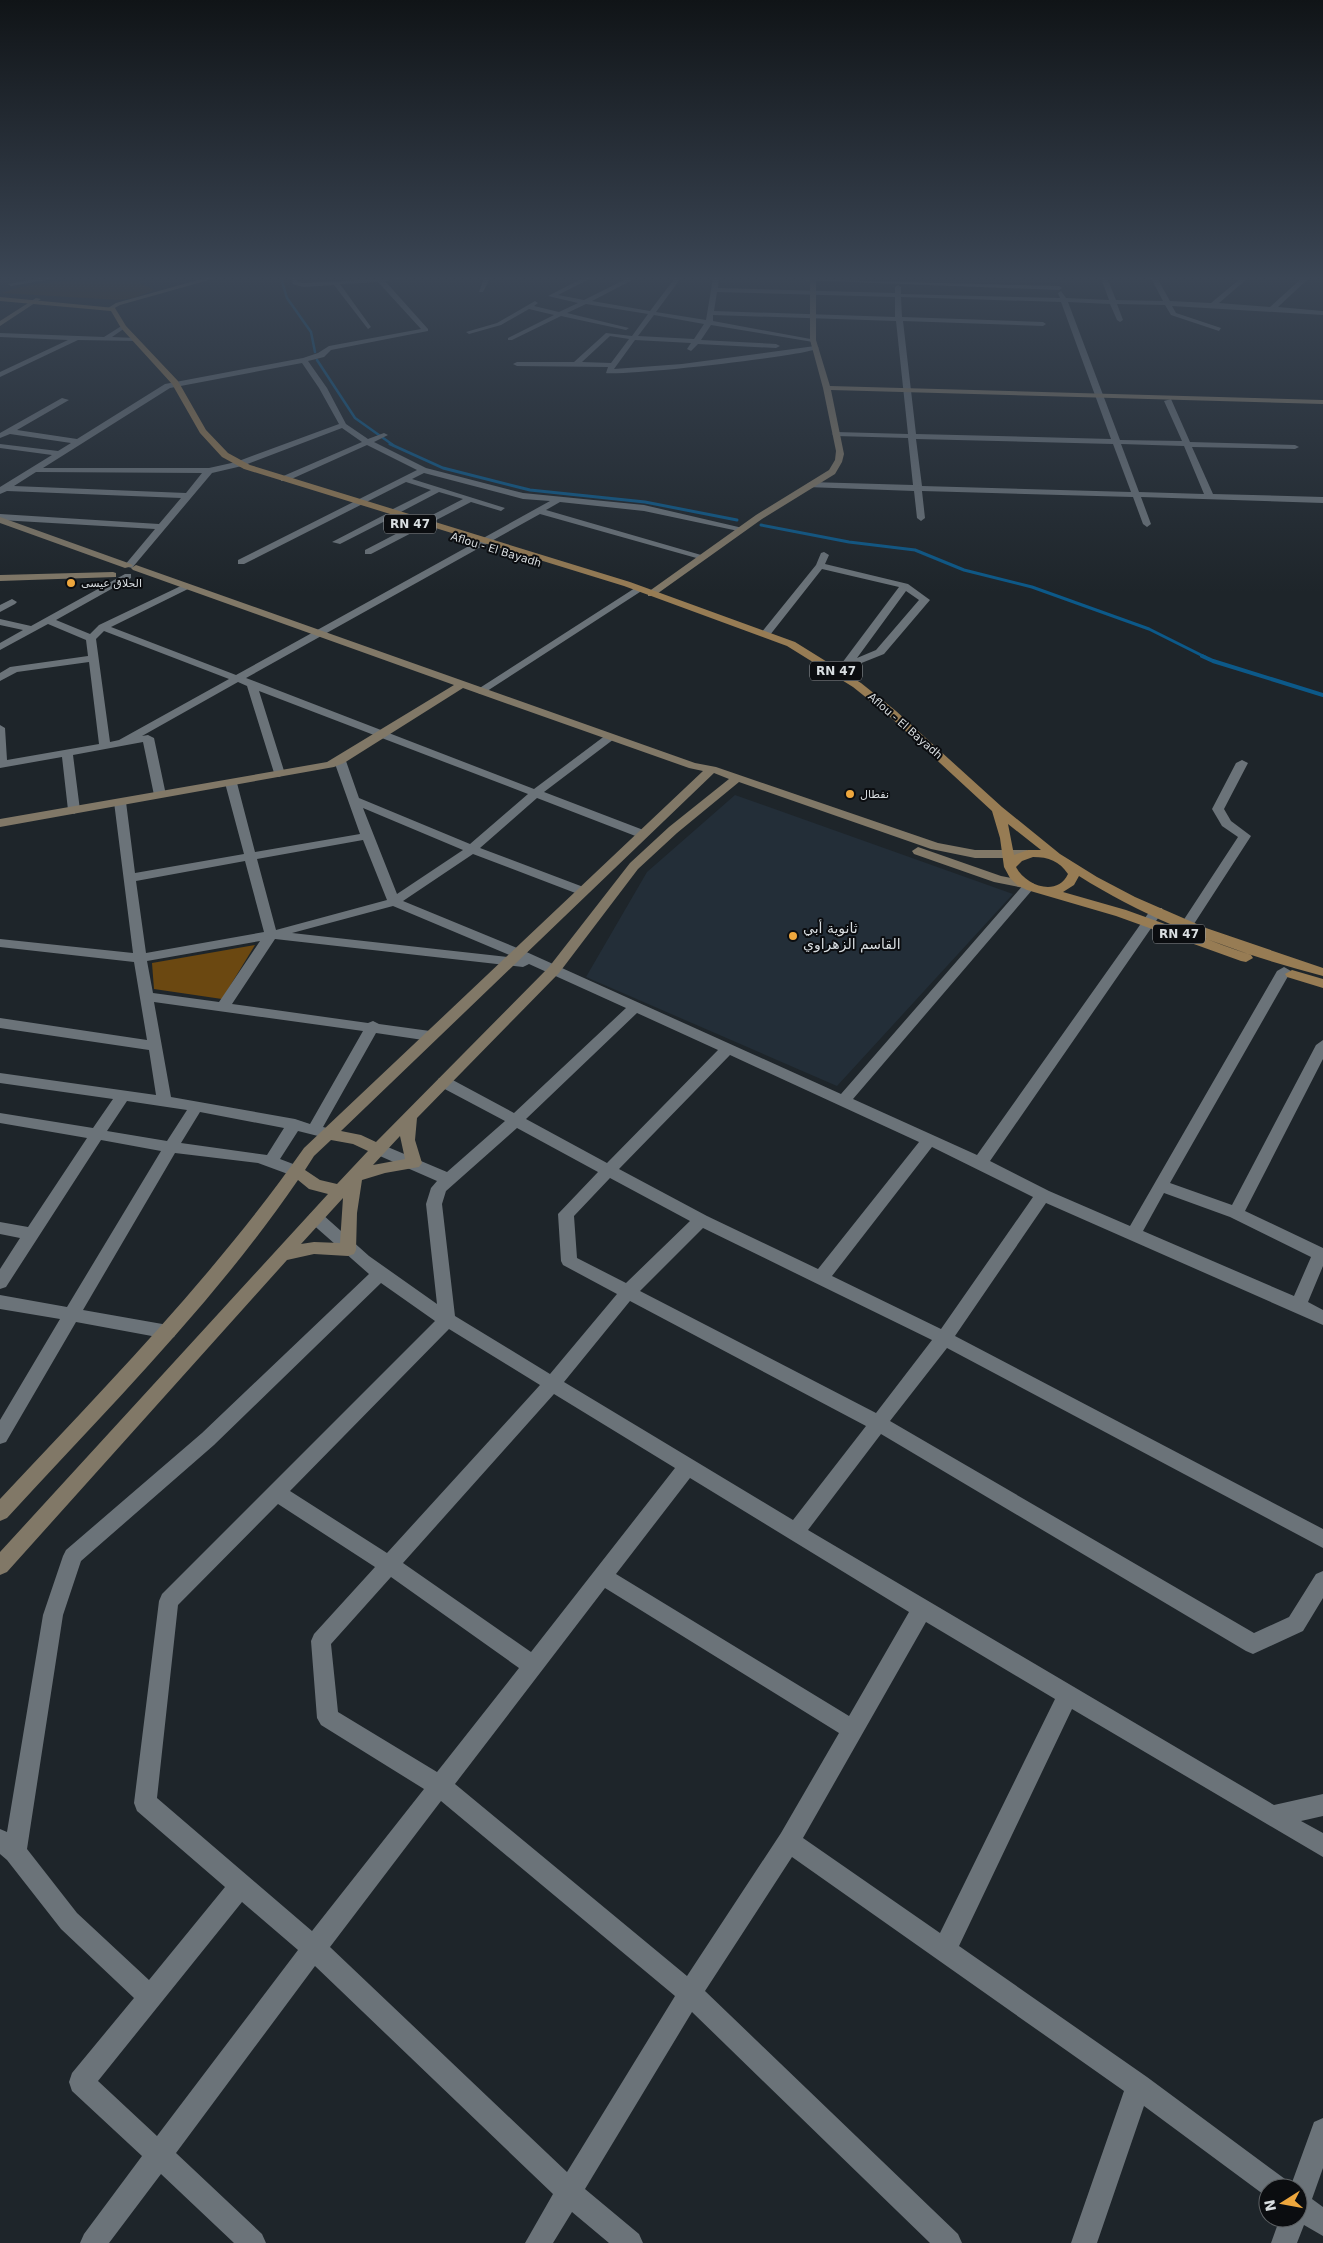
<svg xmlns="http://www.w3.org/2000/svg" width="1323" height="2243" font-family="'DejaVu Sans',Cairo,sans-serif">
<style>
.built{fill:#232e38}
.green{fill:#402b0e}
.forest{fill:#6b4811}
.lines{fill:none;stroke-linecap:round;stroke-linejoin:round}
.stream-far2{stroke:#0c5989;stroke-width:2.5}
.stream-far1{stroke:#0c5989;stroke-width:3}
.stream{stroke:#0c5989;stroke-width:4}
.street{fill:#6b7379;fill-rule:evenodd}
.secondary{fill:#817867;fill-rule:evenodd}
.primary{fill:#977c54;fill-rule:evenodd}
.poi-dot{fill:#eea73d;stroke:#0b0d10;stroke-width:2}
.labels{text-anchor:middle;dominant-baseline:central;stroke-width:4;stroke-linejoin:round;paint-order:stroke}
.far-street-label{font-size:11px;fill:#d9dee1;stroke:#0b0d10}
.far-poi-label{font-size:11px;fill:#d9dee1;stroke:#0b0d10;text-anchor:start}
.shield{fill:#0b0d10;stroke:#9b9fa2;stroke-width:1}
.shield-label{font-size:12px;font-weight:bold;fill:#d9dee1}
.poi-label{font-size:14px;fill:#d9dee1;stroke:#0b0d10;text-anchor:start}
</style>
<rect width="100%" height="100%" fill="#1e252a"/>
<path class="built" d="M735,795L1013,894L837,1086L586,977L647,872Z"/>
<path class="green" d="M111,278H140V283L154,290L134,298L119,300L2,293C37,280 75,281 111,278Z"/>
<path class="forest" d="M255,945L222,999L154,989L152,963Z"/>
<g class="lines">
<path class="stream-far2" d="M281,278L287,298L311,332L315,352
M317,360L355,418L393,445"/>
<path class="stream-far1" d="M390,444L443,468L530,490L645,502L737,520
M761,525L849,542L915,550L964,570L1032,587L1149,629L1205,657"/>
<path class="stream" d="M1202,656L1213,661L1323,695"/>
<path class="street" d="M40,278H58L11,286L8,284Z
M291,278H297L298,282L303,283L405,278L385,281L428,329V331L331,350L324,357L308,361L327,388L346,424L368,439L384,433L388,435L374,442L426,468L523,493L644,505L747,529L743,532L644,511L560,502L546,510L708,557L700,559L540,514L246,678L534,789L606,735H614V739L544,792L646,831L648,834L646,837H638L537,798L480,848L586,888L588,891L586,894H578L473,854L403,901L522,950L841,1094L1025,883H1033L1035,886L1033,889L853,1099L977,1155L1152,908H1162L1163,911L990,1161L1049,1191L1130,1226L1277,971L1284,967L1291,971L1170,1183L1232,1205L1316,1045L1323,1040V1059L1245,1211L1323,1248V1266L1308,1302L1323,1310V1325L1046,1203L955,1336L1323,1529V1548L947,1348L890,1421L1254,1633L1289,1617L1316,1574L1323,1571V1598L1303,1631L1253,1654L1246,1651L881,1434L808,1530L1274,1805L1323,1794V1816L1301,1821L1323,1833V1857L1072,1709L959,1946L1147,2077L1285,2179L1289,2188H1268L1267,2197L1144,2106L1097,2243H1071L1124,2091L792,1857L705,1991L958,2234L962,2243H930L692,2012L585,2189L639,2234L643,2243H609L572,2212L553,2243H525L553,2194L315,1966L176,2153L262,2234L266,2243H234L161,2174L109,2243H80L84,2234L142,2156L72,2091L69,2082L72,2073L134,1998L61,1929L7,1860L0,1854V1829L7,1832L43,1615L63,1556L66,1550L202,1433L369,1274L310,1222L308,1218L310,1214L316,1212L322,1214L369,1256L437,1304L426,1204L431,1188L437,1181L373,1153L370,1149L373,1145H383L447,1172L505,1121L439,1086L437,1082L439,1078H449L514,1113L626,1008L529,964L523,967L275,939L232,1004L368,1023L373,1021L379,1024L430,1031L437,1036L430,1041L376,1033L323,1127L335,1130L338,1134L335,1138L330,1139L298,1131L280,1159L301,1167L304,1171L301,1175L296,1177L258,1163L175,1153L83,1310L168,1325L174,1327L177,1332L174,1337L168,1339L76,1322L6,1442L0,1444V1420L60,1319L0,1309V1295L67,1307L161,1151L101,1140L6,1287L0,1289V1269L20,1238L0,1234V1222L28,1227L87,1138L0,1123V1113L93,1128L113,1099L0,1083V1073L156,1095L149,1050L0,1028V1018L147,1040L134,962L0,947V939L133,953L114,802L116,800H124L126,802L135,873L244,854L225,783L231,780L237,783L255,852L360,834L334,761L340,758L346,761L359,798L470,844L528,794L259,691L285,774L279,777L275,776L247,686L238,682L142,736L148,735L154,738L166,795L164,797H156L154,795L143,742L73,755L80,810L74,814L68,810L62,757L0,768V725L5,728L7,760L99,744L89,662L17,672L0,681V673L10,667L88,656L86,640L48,624L0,650V643L23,630L0,625V619L31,626L125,574H131V578L56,620L90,634L99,625L185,584L188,585V589L111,627L236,675L550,501L523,499L424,473L412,479L505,508L501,511L471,502L371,554H365V550L463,499L439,492L397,514H391V510L431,490L406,482L244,564H238V560L417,470L367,445L287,481H281V477L362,442L342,428L242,466L212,473L132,568L124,566L155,529L0,520V514L159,524L181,498L7,491L0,494V487L52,455L0,448V444L58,451L71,443L10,434L0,438V433L62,398L69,400L17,430L77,439L165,384L303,358L318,353L329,346L421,329L378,282L340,284L371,327L368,329L334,285L303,287L293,284ZM302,363L319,388L339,424L236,462L209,468H43L170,388ZM36,472L202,473L186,493L14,486ZM104,631L229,679L119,740L110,742L96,639ZM363,808L463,850L397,894ZM363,840L387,900L276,930L257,859ZM245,861L264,932L146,953L136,881ZM393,906L512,956L517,958L292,933ZM260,941L219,1002L153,993L147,961ZM154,1002L363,1031L310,1124L295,1119L171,1097ZM637,1013L718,1050L607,1163L526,1119ZM730,1055L919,1142L818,1269L707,1216L619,1169ZM127,1101L187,1110L167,1141L107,1131ZM200,1112L284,1128L267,1155L181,1143ZM517,1128L598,1172L558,1214L561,1261L563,1265L617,1294L550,1374L455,1316L442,1204L446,1191ZM932,1147L1033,1197L941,1329L832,1276ZM610,1178L690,1221L626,1283L577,1258L574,1216ZM1164,1193L1230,1217L1311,1257L1294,1296L1143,1231ZM703,1228L932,1340L876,1413L640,1291ZM381,1283L435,1321L162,1594L159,1601L134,1803L137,1811L225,1887L149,1980L77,1913L27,1849L63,1615L81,1561L214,1445ZM630,1301L866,1426L793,1520L564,1382ZM449,1329L540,1385L387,1553L290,1491ZM554,1394L675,1468L531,1652L403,1563ZM690,1478L909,1612L849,1716L616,1574ZM278,1504L375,1567L314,1634L311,1641L317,1718L321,1725L424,1789L312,1931L157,1798L178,1605ZM391,1577L519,1668L437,1772L338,1712L331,1644ZM605,1588L839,1733L781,1833L687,1976L455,1784ZM926,1622L1055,1699L940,1933L803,1838ZM441,1801L675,1996L567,2172L330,1947ZM242,1902L298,1950L157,2136L98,2081Z
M484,278H490L483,292H479Z
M583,278H591L558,295L584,300L628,278H636L592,301L650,311L675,278H681L656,312L706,320L713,278H719L718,288L895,293V287L898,285L901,287V294L1060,298L1058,293L1061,291L1066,298L1109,300L1101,278H1107L1116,300L1163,301L1151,278H1157L1170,301L1211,303L1241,278H1248L1219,303L1270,307L1302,278H1309L1278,307L1323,311V315L1172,306L1176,313L1221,328L1219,331L1171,315L1165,305L1117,304L1123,320L1120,322L1117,320L1110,304L1068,302L1120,440L1182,441L1164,401L1171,399L1190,442L1295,445L1299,447L1295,449L1192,447L1213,494L1323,497V503L1141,497L1151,524L1147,527L1143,524L1133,497L922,491L925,518L921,521L917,518L914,491L807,487L806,485L810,482L913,485L908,438L836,436L832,434L836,432L908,434L896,321L713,315V321L816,340L813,342L711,325L701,340L776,344L780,346L776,348L698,344L691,351L687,349L691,343L635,340L614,369L682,364L815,346L819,348C807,356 625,376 606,373L608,367L517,366L513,364L517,362H574L606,333L632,336L648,314L586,304L567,313L629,328L626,330L561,316L512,340H508V338L554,315L529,309L501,325L469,334L466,332L497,323L535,301L538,303L534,306L559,312L578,303L548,296ZM717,292L895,297V317L714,311ZM901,297L1061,302L1111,439L916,434L903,321L1043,326L1046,324L1043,322L902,317ZM654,315L704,324L694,339L638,336ZM610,336L629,339L611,363L582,362ZM916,439L1113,444L1131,492L922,486ZM1121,444L1184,446L1204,494L1139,492Z
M749,278L1059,286L1062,288L1059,290Z
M123,325L125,328L112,337L136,338L138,341L78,340L0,377V372L68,340L0,337V333L104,337Z
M386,514L390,517L389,519L340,544L332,542Z
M824,552L829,555L825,564L908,584L930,600L884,654L849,668L838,675L833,672L842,663L899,587L822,569L770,635L761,633L816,565L821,553ZM906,591L919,600L876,650L857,658Z
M635,588L643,590L484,693L480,694L475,691Z
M12,599L17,602L15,604L0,612V605Z
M1242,760L1248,763L1224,809L1231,821L1251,836L1192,927H1182L1181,924L1238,837L1222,826L1212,809L1236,763Z
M1323,2118V2168L1312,2199L1323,2207V2236L1304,2225L1297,2243H1271L1280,2218H1298V2188H1290L1314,2122Z"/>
<path class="secondary" d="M205,278H216L120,305L113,309L108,308L116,303Z
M810,278H816V340L830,386L1323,400V404L831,390L844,454L842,462L835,474L762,519L654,596H648V592L756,515L829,470L835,460L836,451L823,388L810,340Z
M36,298L41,299L0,326V321Z
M0,517L131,564L133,566L125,568L0,523Z
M136,565L695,763L716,767L938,843L975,850H1027L1033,854L1027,858H975L931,849L739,782L677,833L638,869L559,973L417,1118L415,1140L422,1163L419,1167L385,1173L362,1180L357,1213L356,1250L354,1254L348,1256L314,1254L287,1260L7,1572L0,1575V1552L328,1194L309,1189L298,1180C214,1303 107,1409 7,1518L0,1521V1499C106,1386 215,1275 304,1148L703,771L689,768L463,688L344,763L334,767L0,827V819L327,762L454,685L133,570L131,568ZM714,773L729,779L669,827L630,863L549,967L376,1142L361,1135L341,1131ZM400,1136L405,1159L373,1165ZM331,1140L353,1144L368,1151L337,1184L320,1180L305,1170L314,1156ZM343,1198L340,1243L314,1242L301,1244Z
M113,572L116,573V577L0,581V575Z
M918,847L1001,876L1028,881L1030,884L1024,888L994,882L914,854L912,851Z"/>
<path class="primary" d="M0,297L115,308L126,326L178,381L206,430L228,453L250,465L630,582L795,642L861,683L896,711L1002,807L1060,854L1097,877L1135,897L1206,928L1323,968V976C1239,954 1153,923 1079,876L1074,885L1063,892L1126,910L1251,955L1253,958L1246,962L1241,961L1116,916L1027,890L1017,885L1010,878L1004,867L1000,838L992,811L888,715L853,687L787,646L624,586L244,469L222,457L200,433L172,384L121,328L111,311L0,301ZM1008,824L1041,850H1028L1014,855ZM1033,857C1049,857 1059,861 1068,874C1057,897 1026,886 1016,867L1022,861Z
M1292,970L1323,979V988L1287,977L1285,974Z"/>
</g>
<linearGradient id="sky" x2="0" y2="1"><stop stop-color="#101417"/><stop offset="0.47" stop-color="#3b4655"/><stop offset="1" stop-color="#3b4655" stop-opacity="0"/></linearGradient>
<rect width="1323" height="592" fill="url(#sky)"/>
<g class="poi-dot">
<circle cx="71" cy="583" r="5"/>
<circle cx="850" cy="794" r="5"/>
<circle cx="793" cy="936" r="5"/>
</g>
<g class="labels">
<g class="far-street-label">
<text transform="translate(496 550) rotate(17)">Aflou - El Bayadh</text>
<text transform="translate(905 726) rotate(41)">Aflou - El Bayadh</text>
</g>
<g class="far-poi-label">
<text x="81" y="583">الحلاق عيسى</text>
<text x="860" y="794">نفطال</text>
</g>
<g class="shield">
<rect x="384" y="514.5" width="52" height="19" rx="4"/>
<rect x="810" y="661.5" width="52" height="19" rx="4"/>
<rect x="1153" y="924.5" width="52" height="19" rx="4"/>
</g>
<g class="shield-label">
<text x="410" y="524">RN 47</text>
<text x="836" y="671">RN 47</text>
<text x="1179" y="934">RN 47</text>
</g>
<g class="poi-label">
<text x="803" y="928">ثانوية أبي<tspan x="803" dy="16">القاسم الزهراوي</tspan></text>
</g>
</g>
<g transform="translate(1283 2203) rotate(259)"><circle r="24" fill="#0b0d10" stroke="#5d6164"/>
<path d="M0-4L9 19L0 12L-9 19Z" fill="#eea73d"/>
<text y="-8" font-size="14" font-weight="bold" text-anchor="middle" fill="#d9dee1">N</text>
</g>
</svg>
